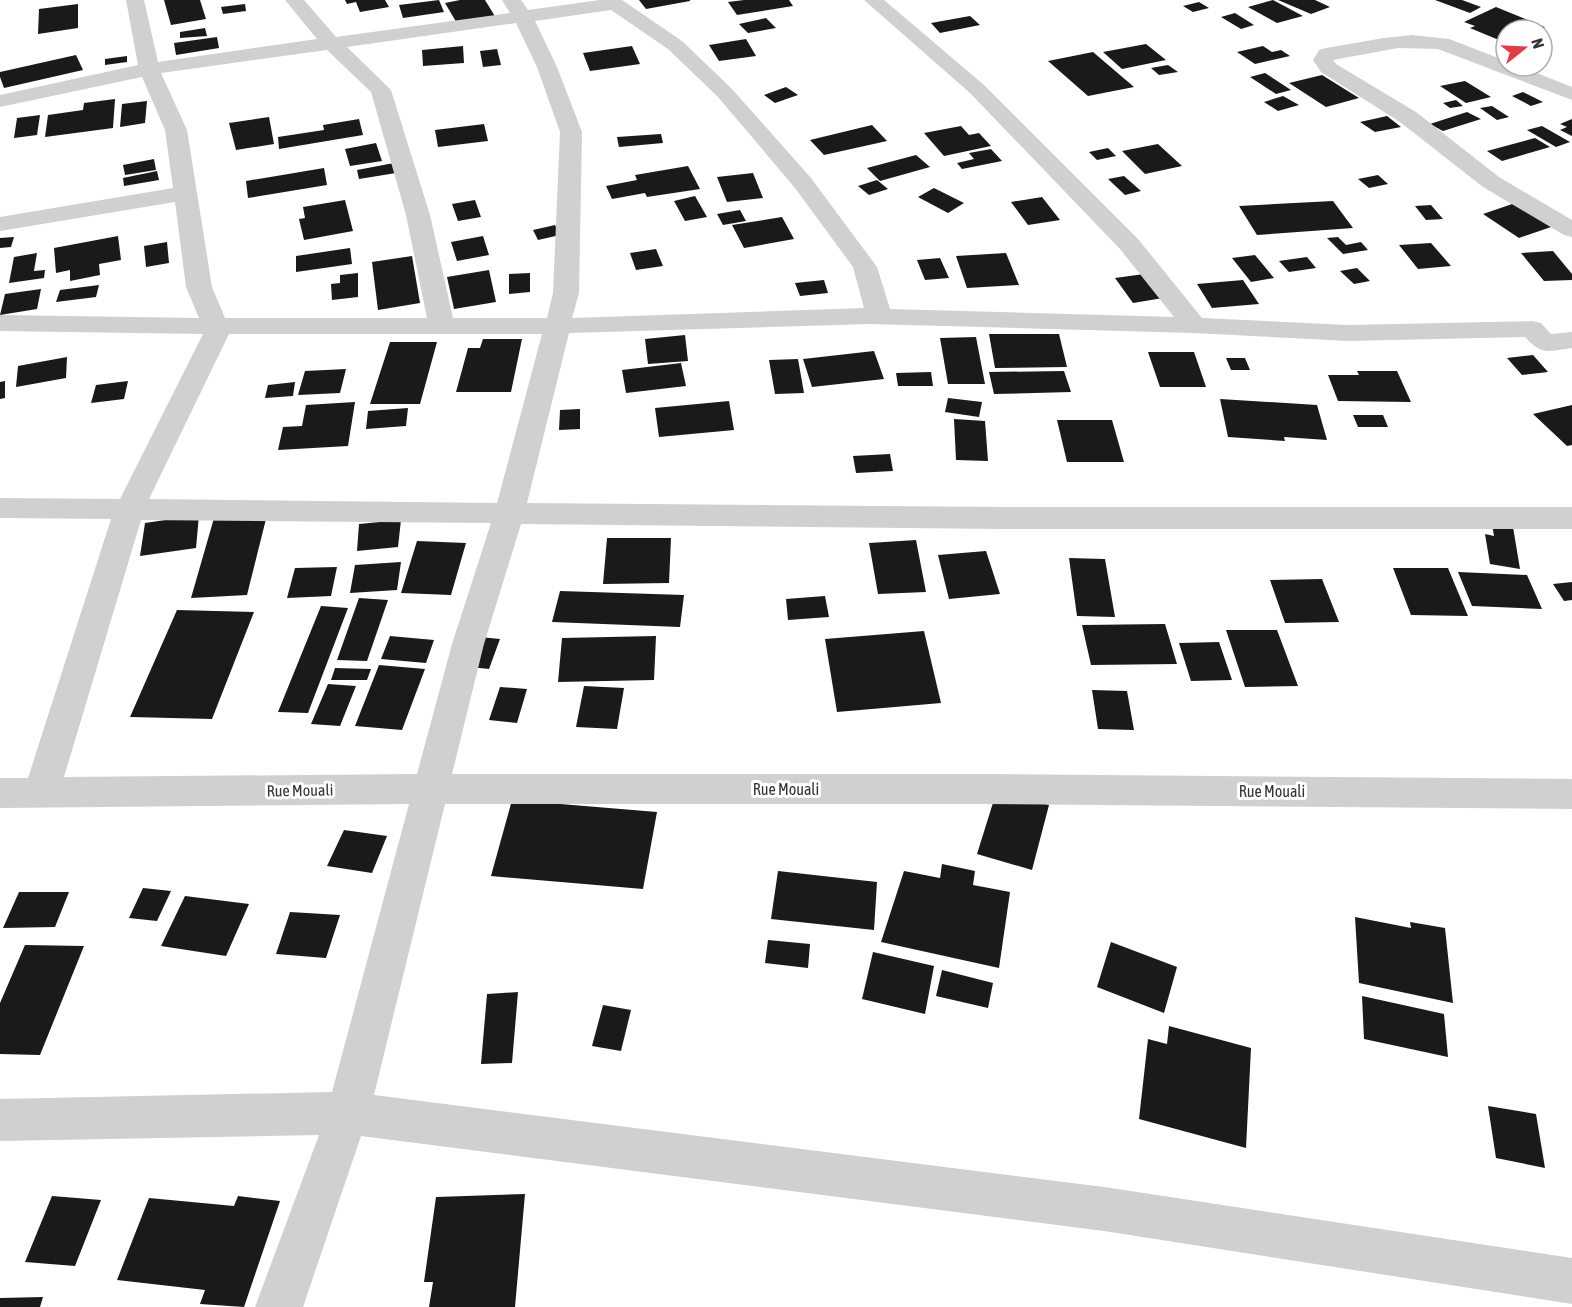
<svg xmlns="http://www.w3.org/2000/svg" width="1572" height="1307" font-family="'Asap Condensed',sans-serif">
<style>
.building{fill:#1a1a1a}
.lines{fill:none;stroke-linecap:round;stroke-linejoin:round}
.minor{fill:#d0d0d0;fill-rule:evenodd}
.labels{text-anchor:middle;dominant-baseline:central;stroke-width:6;stroke-linejoin:round;paint-order:stroke}
.street-label{font-size:16px;fill:#333;stroke:#fff}
</style>
<rect width="100%" height="100%" fill="#fff"/>
<path class="building" d="M164,0H200L206,19L171,25Z
M345,0H385L389,7L360,12L356,2L347,4Z
M439,0L444,12L403,18L399,5Z
M460,0H485L496,18L458,25L445,3Z
M639,0H690V1L646,9Z
M744,0H789L793,6L737,15L728,2Z
M1273,0L1303,16L1277,23L1248,7Z
M1278,0H1315L1330,7L1311,14Z
M1435,0H1462L1481,7L1470,13Z
M1199,2L1209,8L1193,12L1183,6Z
M78,4V28L38,34L39,9Z
M245,4L246,11L223,14L221,7Z
M1496,7L1545,27L1539,30H1506V43L1470,28L1475,26L1464,22Z
M1235,13L1254,25L1241,29L1221,17Z
M970,16L980,25L940,33L931,23Z
M766,18L776,28L748,33L739,24Z
M205,28L207,36L180,38V32Z
M217,37L219,48L176,55L174,43Z
M746,39L756,56L719,61L709,45Z
M1146,44L1166,60L1122,69L1103,52Z
M463,46L464,63L423,66L422,50Z
M632,46L640,64L590,71L583,53Z
M1263,46L1272,52L1281,50L1290,56L1255,64L1237,52Z
M497,49L501,65L483,67L480,51Z
M1093,52L1134,87L1088,96L1048,61Z
M76,55L83,70L4,88L0,77V72Z
M127,56V62L105,65V59Z
M1168,65L1178,72L1159,75L1151,68Z
M1265,73L1291,90L1276,94L1250,77Z
M1322,75L1359,98L1326,107L1289,83Z
M1465,81L1491,97L1466,103L1440,86Z
M786,87L798,95L775,103L764,95Z
M1523,92L1543,102L1531,106L1512,96Z
M1283,96L1299,105L1278,111L1264,102Z
M115,99L113,128L45,137L48,115L83,110L84,103Z
M1456,100L1463,106L1450,108L1443,103Z
M147,101L145,123L120,127L122,104Z
M1492,106L1509,117L1497,120L1480,108Z
M1467,112L1481,119L1443,131L1430,124Z
M40,115L37,135L14,138L17,118Z
M1387,116L1401,127L1375,132L1360,122Z
M269,117L274,144L236,150L229,123Z
M359,119L363,135L279,149L278,137L324,130L323,125Z
M1572,119V136L1560,130L1567,127L1560,124Z
M484,124L488,141L438,147L435,130Z
M872,125L887,141L824,155L810,140Z
M961,126L969,135L979,133L991,146L944,156L924,133Z
M1542,126L1570,142L1556,147L1527,130Z
M661,134L663,143L619,147L617,137Z
M1535,138L1550,147L1502,161L1487,151Z
M376,143L382,161L350,166L345,149Z
M1158,144L1182,166L1145,174L1122,151Z
M1108,148L1116,156L1097,160L1089,152Z
M991,149L1002,161L962,169L957,163L974,159L969,153Z
M916,155L930,167L880,181L867,168Z
M154,159L156,170L125,175L123,165Z
M394,163L396,173L359,179L357,170Z
M688,166L700,189L647,197L645,193L612,199L606,186L637,180L635,175Z
M324,168L327,185L248,198L246,181Z
M157,171L159,180L124,186L123,178Z
M753,173L763,198L727,202L717,177Z
M1378,175L1388,184L1369,188L1358,179Z
M1124,176L1141,191L1125,195L1108,179Z
M877,180L888,189L869,195L858,186Z
M934,188L964,203L948,213L918,197Z
M695,196L707,217L685,221L674,201Z
M1042,197L1060,220L1028,225L1011,202Z
M345,200L353,231L304,240L299,219L305,218L303,207Z
M475,200L481,217L458,221L452,204Z
M1333,201L1353,228L1257,235L1239,206Z
M1518,202L1560,224L1519,238L1483,214Z
M1431,205L1443,219L1426,220L1415,206Z
M740,210L746,221L723,225L717,214Z
M782,217L794,239L744,248L732,225Z
M555,225L560,235L538,240L533,230Z
M118,236L121,260L99,264L100,275L70,281V270L56,273L54,248Z
M483,236L489,255L457,261L451,242Z
M14,237L11,247L0,248V238Z
M1338,237L1346,245L1361,242L1368,250L1343,254L1327,238Z
M167,242L169,263L146,267L144,246Z
M1431,243L1451,266L1418,269L1399,245Z
M350,248L352,264L296,272V256Z
M656,249L663,266L636,270L630,253Z
M1553,251L1572,274V280L1544,281L1521,253Z
M37,253L34,271L45,270L44,278L9,283L14,257Z
M1006,253L1019,285L967,288L956,256Z
M1255,255L1274,278L1251,282L1232,258Z
M412,256L420,303L378,310L372,262Z
M1307,257L1316,268L1289,272L1279,261Z
M940,258L949,278L925,280L917,260Z
M1357,268L1370,281L1354,284L1340,271Z
M489,270L496,302L454,309L447,277Z
M358,273V297L332,300L331,284L340,283V275Z
M530,273V292L509,294V274Z
M1144,274L1163,298L1133,303L1115,278Z
M824,280L828,293L800,296L795,283Z
M1243,280L1259,304L1212,308L1197,284Z
M99,285L96,297L56,302L60,290Z
M41,289L37,309L0,315L5,294Z
M989,334H1059L1067,367L995,368Z
M685,335L688,361L648,364L645,339Z
M976,337L985,384H948L940,338Z
M483,339H522L511,392H456L468,348H480Z
M390,342H437L420,404H370Z
M874,351L884,379L812,387L803,359Z
M1148,352H1194L1206,387H1160Z
M1533,355L1548,372L1522,375L1507,358Z
M67,357L66,378L16,387L18,366Z
M1226,358H1245L1250,370H1231Z
M798,359L804,393L775,394L769,360Z
M681,363L686,386L626,393L622,370Z
M346,369L340,393L298,395L305,371Z
M1064,371L1071,392L994,394L989,372Z
M1357,371H1397L1411,402L1338,401L1328,375H1359Z
M931,372L933,386H898L896,373Z
M5,381V398L0,399V382Z
M128,381L124,399L91,403L96,385Z
M295,382L293,396L265,398L268,385Z
M948,398L982,402L979,417L945,412Z
M1220,399L1317,405L1327,440L1284,437L1285,441L1228,437Z
M729,401L734,430L659,437L655,408Z
M355,402L348,446L278,450L283,427L302,426L306,405Z
M1572,405V445L1567,446L1533,414Z
M408,408L406,426L366,429L368,411Z
M580,409V429L559,430L560,410Z
M1353,415H1383L1388,427H1358Z
M954,419L985,421L988,461L956,460Z
M1057,420H1112L1124,462H1067Z
M890,454L893,471L856,473L853,456Z
M199,515L196,548L140,556L145,523Z
M267,515L247,595L191,598L214,518Z
M1491,518L1512,521L1520,569L1490,564L1485,534L1494,536Z
M401,520L398,547L357,551L359,524Z
M607,538H671L669,583L603,584Z
M916,540L926,592L878,594L869,543Z
M417,541L466,543L451,595L401,593Z
M986,551L1000,594L949,599L938,555Z
M1069,558L1105,559L1115,617L1077,616Z
M401,562L397,590L350,593L355,565Z
M337,567L331,596L287,598L295,568Z
M1393,568H1448L1468,616L1411,615Z
M1458,572L1527,575L1542,609L1472,606Z
M1322,579L1339,622L1285,623L1270,580Z
M1572,582V600L1564,601L1553,584Z
M560,591L684,595L680,627L552,622Z
M825,596L829,617L788,620L786,599Z
M359,598L388,600L367,661L337,660Z
M321,606L348,608L308,713L278,712Z
M177,610L254,612L212,719L130,717Z
M1165,624L1177,664L1091,665L1082,625Z
M1226,630H1277L1298,686L1245,687Z
M924,631L941,703L837,712L825,639Z
M390,636L434,640L426,663L381,659Z
M656,636L654,680L558,682L562,638Z
M480,637L500,639L489,669L470,667Z
M1219,642L1232,680L1191,681L1179,643Z
M379,665L425,669L402,730L355,726Z
M335,668L371,669L367,680H331Z
M328,684L356,686L340,726L311,724Z
M584,686L624,688L617,729L576,727Z
M500,687L527,689L517,723L489,720Z
M1092,690L1127,691L1134,730L1098,729Z
M997,790L1049,805L1032,870L977,854Z
M512,800L657,812L643,889L491,876Z
M344,830L387,836L372,873L327,866Z
M942,864L975,871L973,885L1010,892L999,968L881,942L904,871L940,878Z
M778,871L877,882L874,930L771,919Z
M143,888L171,891L157,921L129,918Z
M19,892H69L55,927L3,928Z
M185,896L249,904L226,956L161,946Z
M290,912L340,915L326,958L276,954Z
M1355,917L1411,928L1410,922L1445,928L1453,1003L1359,983Z
M768,940L810,944L808,968L765,963Z
M1111,942L1177,967L1164,1013L1097,987Z
M25,945L84,946L40,1055L0,1054V1003Z
M873,952L934,966L925,1014L862,999Z
M942,970L993,983L988,1008L936,996Z
M518,992L512,1063L481,1064L487,994Z
M1362,996L1444,1014L1448,1057L1364,1039Z
M603,1005L631,1010L621,1051L592,1046Z
M1169,1026L1251,1048L1246,1148L1139,1119L1148,1039L1167,1044Z
M1488,1106L1536,1114L1545,1168L1496,1158Z
M525,1194L515,1307H429L433,1282H424L436,1197Z
M52,1196L101,1200L75,1266L25,1262Z
M238,1196L280,1201L244,1307L200,1304L205,1290L117,1280L149,1198L234,1206Z
M43,1297L40,1307H0V1298Z"/>
<g class="lines">
<path class="minor" d="M126,0H144L158,62L317,39L285,0H304L336,37L510,13L502,0H521L528,10L600,0H622L682,41L732,89L811,178L877,267L890,309L1174,317L1120,249L970,93L864,0H884L984,85L1138,239L1202,318L1348,325L1532,321L1541,323L1551,334L1572,332V348C1548,351 1542,356 1525,337L1348,341L1194,333L870,324L569,333L527,503L1001,507H1572V529H1001L521,524L484,644L452,774H982L1572,779V809L982,804H445L374,1095L1104,1187L1572,1258V1304L1104,1231L361,1136L303,1307H255L319,1135L0,1141V1099L332,1092L409,804L0,808V778H28L111,519L0,518V498L120,499L203,334L0,331V315L199,318L186,287L175,202L0,231V217L173,188L165,130L142,77L0,107V95L138,65ZM611,10L668,49L718,97L795,188L853,267L864,308L572,318L579,293L582,132L557,67L535,21ZM516,23L537,67L560,132L553,293L547,318H453L430,215L391,90L347,47ZM327,50L371,92L406,215L427,318H225L212,287L187,130L161,73ZM229,334H542L497,503L149,499ZM141,520L491,523L452,644L417,774L64,777Z
M1412,35L1449,39L1506,61V66H1519L1572,87V100L1438,49L1398,48L1333,60L1336,64L1416,112L1499,177L1572,220V237L1564,235L1483,187L1400,122L1321,72L1313,60L1319,50L1326,48L1384,38Z"/>
</g>
<g class="labels">
<g class="street-label">
<text x="786" y="789">Rue Mouali</text>
<text transform="translate(300 790) rotate(-1)">Rue Mouali</text>
<text x="1272" y="791">Rue Mouali</text>
</g>
</g>
<g transform="translate(1524 48) rotate(72)"><circle r="28" fill="#ffffff" stroke="#adadad" stroke-width="1.5"/>
<path d="M0-4.5L10 22L0 15L-10 22Z" fill="#e63946"/>
<text y="-9" font-size="16" font-weight="bold" text-anchor="middle" fill="#333333">N</text>
</g>
</svg>
